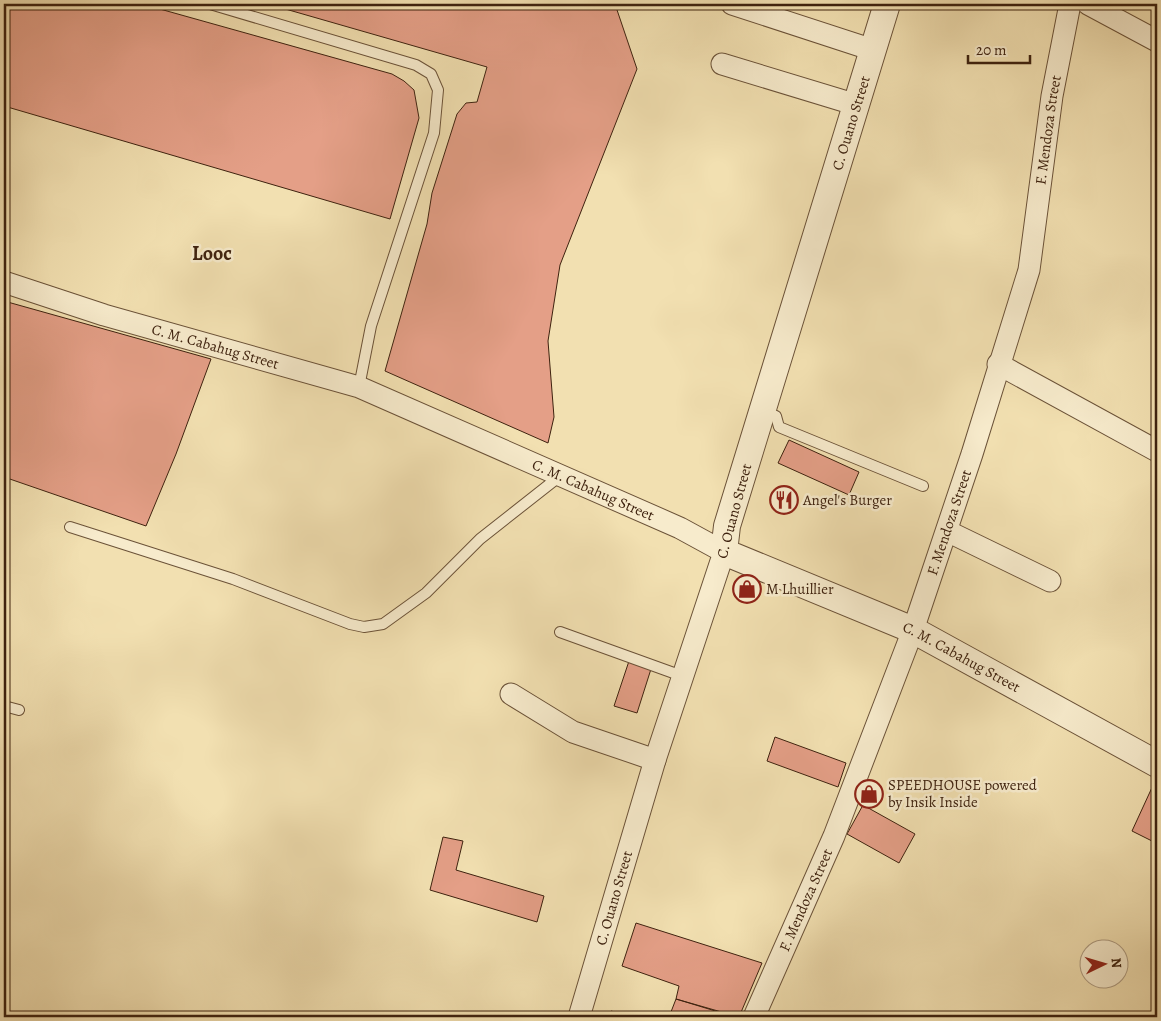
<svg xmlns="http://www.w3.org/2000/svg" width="1161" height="1021" font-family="Alegreya,serif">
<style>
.building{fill:#e49f87;stroke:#3e220f}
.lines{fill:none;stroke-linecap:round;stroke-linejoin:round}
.service-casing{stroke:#6b5238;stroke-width:12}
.minor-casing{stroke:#6b5238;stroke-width:23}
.tertiary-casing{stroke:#6b5238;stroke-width:28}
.service{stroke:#f7ebcc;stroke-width:10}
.minor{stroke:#f7ebcc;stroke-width:21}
.tertiary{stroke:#f7ebcc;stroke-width:26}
.labels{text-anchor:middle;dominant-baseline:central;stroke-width:5;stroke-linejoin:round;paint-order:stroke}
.street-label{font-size:15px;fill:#3e220f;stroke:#f7ebcc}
.poi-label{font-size:15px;fill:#3e220f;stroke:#f7ebcc;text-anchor:start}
.district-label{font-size:20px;font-weight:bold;fill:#3e220f;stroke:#f7ebcc}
</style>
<rect width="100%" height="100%" fill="#f2e0b1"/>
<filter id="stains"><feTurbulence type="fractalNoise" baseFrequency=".004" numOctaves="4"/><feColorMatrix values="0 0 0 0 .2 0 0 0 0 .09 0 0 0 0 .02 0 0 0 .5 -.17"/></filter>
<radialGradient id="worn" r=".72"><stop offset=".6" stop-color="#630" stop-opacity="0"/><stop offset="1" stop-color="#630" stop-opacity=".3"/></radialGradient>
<path class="building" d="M4,4H142L392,74L404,81L414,90L419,118L390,219L4,106Z
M268,4H615L637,69L560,265L548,341L554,417L548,443L385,371L427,224L432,193L457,114L466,103L477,102L487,67Z
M4,301L211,359L176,454L146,526L4,477Z
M789,440L859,472L849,495L778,463Z
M739,580L758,587L755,598L735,591Z
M629,661L651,669L637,713L614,706Z
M775,737L846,763L838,787L767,761Z
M1155,781L1157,782L1156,843L1132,831Z
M863,805L915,834L899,863L847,834Z
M443,837L463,841L456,870L544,896L537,922L430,890Z
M636,923L762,963L739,1017L676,999L679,986L622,966Z
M676,999L735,1017H669Z
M611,1011L634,1017H609Z"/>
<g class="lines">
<defs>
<path id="service" d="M210,4L416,65L431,74L438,90L434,133L371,326L359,387
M764,411L776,416L779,427L923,486
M70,527L233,579L350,624L364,627L383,624L426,593L480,539L560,476
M560,632L682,676
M4,706L19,710"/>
<g id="minor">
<path d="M732,4L873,50"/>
<path d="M1088,4L1157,41"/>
<path d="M722,64L857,105"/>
<path id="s1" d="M4,282L104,315L359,387L680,528L724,552L655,760L579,1017"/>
<path d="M998,364L1157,451"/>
<path d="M947,531L1050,581"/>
<path d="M511,694L573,732L655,760"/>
<path id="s2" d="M754,1017L834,836L913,630L972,454L1029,270L1052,96L1070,4"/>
</g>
<g id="tertiary">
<path id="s3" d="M887,4L727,526L724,552L913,630L1157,764"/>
</g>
</defs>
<use href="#service" class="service-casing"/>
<use href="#minor" class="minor-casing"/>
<use href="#tertiary" class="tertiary-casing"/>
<use href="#service" class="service"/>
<use href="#minor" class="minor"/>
<use href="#tertiary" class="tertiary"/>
</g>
<defs>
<symbol id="restaurant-ring" viewBox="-11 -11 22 22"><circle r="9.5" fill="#f7ebcc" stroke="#8f2418" stroke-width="1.5"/><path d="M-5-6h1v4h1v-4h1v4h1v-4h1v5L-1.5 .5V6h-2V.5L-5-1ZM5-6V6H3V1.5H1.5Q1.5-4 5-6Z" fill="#8f2418"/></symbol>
<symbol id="shop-ring" viewBox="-11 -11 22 22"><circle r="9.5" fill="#f7ebcc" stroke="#8f2418" stroke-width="1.5"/><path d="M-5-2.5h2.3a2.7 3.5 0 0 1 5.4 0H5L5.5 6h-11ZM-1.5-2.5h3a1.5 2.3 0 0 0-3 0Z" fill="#8f2418"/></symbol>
</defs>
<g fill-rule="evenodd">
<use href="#restaurant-ring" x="768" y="484" width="32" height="32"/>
<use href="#shop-ring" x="731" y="573" width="32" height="32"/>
<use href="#shop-ring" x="853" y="778" width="32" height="32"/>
</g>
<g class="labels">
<g class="street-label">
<text transform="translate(851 123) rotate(-73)">C. Ouano Street</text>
<text stroke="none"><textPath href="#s2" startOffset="938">F. Mendoza Street</textPath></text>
<text stroke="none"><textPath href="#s1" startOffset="221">C. M. Cabahug Street</textPath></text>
<text stroke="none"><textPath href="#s1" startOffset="626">C. M. Cabahug Street</textPath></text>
<text transform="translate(734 511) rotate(-75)">C. Ouano Street</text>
<text stroke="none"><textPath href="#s2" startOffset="532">F. Mendoza Street</textPath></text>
<text stroke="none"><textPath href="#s3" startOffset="832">C. M. Cabahug Street</textPath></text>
<text transform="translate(614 898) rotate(-74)">C. Ouano Street</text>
<text stroke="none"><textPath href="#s2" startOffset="128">F. Mendoza Street</textPath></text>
</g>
<g class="poi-label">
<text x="803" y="500">Angel's Burger</text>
<text x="766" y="589">M Lhuillier</text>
<text x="888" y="785">SPEEDHOUSE powered<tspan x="888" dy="17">by Insik Inside</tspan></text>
</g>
<g class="district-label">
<text x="212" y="253">Looc</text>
</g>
</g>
<rect width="1161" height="1021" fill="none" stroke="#f2e0b1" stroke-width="20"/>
<rect x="5" y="5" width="1151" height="1011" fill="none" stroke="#3e220f" stroke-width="2.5"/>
<rect x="10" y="10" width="1141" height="1001" fill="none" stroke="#3e220f"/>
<g transform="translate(1104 964) rotate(85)"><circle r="24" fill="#f7ebcc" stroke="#ad9b80"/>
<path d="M0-4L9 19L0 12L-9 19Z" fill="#8f2418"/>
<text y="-8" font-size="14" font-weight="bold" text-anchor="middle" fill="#3e220f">N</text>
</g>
<path d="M968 55v8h62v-8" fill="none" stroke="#3e220f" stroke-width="2.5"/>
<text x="976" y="55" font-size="15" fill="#3e220f" stroke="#f7ebcc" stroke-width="4" paint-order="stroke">20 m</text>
<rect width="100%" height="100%" filter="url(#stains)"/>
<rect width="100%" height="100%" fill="url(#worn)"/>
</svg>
